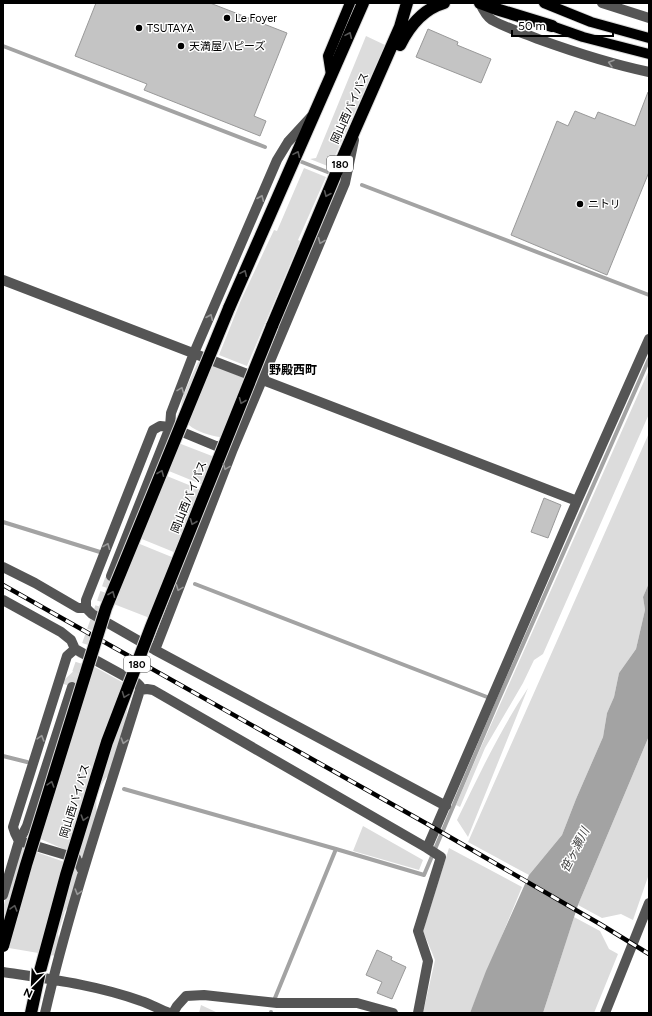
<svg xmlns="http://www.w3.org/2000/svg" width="652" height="1016" font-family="Figtree,'Noto Sans JP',sans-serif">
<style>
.green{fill:#dcdcdc;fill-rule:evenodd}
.water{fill:#a3a3a3}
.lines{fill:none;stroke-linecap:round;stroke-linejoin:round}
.stream{stroke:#a3a3a3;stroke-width:4}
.building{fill:#c4c4c4;stroke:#999}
.minor-tunnel{stroke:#d9d9d9;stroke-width:10;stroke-dasharray:10 5;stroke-linecap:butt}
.major-casing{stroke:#dbdbdb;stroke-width:12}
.highway-casing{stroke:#dbdbdb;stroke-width:14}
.minor{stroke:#555;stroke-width:10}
.major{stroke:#000;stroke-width:10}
.highway{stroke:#000;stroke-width:12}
.rail-casing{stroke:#000;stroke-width:4.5}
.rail{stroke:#fff;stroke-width:3;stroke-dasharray:9;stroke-linecap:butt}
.highway-bridge-casing{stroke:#dbdbdb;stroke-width:14;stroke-linecap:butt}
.highway-bridge{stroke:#000;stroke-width:12}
.oneway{stroke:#595959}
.oneway2{stroke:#999}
.poi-dot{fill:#000;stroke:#fff;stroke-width:1.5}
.labels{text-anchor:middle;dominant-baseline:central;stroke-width:3;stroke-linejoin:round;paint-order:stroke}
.shield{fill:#fff;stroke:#4c4c4c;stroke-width:1}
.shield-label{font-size:10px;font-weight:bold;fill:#000}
.poi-label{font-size:11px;fill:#000;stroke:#fff;text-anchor:start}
.street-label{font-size:11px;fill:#000;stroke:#fff}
.neighbourhood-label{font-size:12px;font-weight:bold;fill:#000;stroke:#fff}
.water-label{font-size:12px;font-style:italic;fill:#444;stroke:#fff}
</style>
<rect width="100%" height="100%" fill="#fff"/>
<path class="green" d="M366,36L385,45L330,167L310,159L316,158Z
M304,168L326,177L298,240L300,241L247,366L219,355L241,300L274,230L277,231Z
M202,360L253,382L233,439C210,436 172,430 183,397C187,385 193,373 198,362Z
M649,370V414L543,654L534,660L523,683L485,748L460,807L456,805L481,747Z
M649,433V583L643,597L645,610L636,649L619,673L614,697L607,713L603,737L576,799L562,835L529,875L468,842Z
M181,444L212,456H226L188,555L160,622L106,601L128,541L167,445ZM159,467L213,489L211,494L157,472ZM132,535L186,557L184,562L130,540Z
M84,661L131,687L125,724L109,775C100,783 94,800 97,812L84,858L29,834L75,688L61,683Z
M528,688L468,837L457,820C479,775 500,730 528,688Z
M649,736V874L633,920L621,914L602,918L578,905Z
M363,826L423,860L419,870L353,851Z
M22,847L73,865L77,868V876L69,906L65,911L58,934L60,943L56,956L3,947V908L18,854Z
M449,848L522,887L470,1013H423L435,960L423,931Z
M574,917L600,931L609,949L618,954L594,1013H543Z
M201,1005L218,1013H199Z"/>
<path class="water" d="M649,583V736L578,905L543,1013H470L486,971L529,875L562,835L576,799L603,737L607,713L614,697L619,673L636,649L645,610L643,597Z"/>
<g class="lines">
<path class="stream" d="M3,46L265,147
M302,162L330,173
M362,185L649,295
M3,522L100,552
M195,584L487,697
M3,756L27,762
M124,789L336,849L424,875L498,701L649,359
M275,998L336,849
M271,1013V1012"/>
</g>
<path class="building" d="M96,3H210L287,33L254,116L266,121L260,136L144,90L147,84L75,56Z
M428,29L458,42L457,45L491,59L481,83L416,57Z
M648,92H649V172L607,275L511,235L557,121L568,126L575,111L595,119L598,112L635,126Z
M544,498L561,505L548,538L531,532Z
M377,950L392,957L391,960L406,967L392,999L377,993L382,982L366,975Z"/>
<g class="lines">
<path class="minor-tunnel" d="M72,687L111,576"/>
<defs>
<path id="major" d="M544,3L591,22L649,38
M546,24L583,37L649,54
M331,75L328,56L350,3"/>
<path id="highway" d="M480,3L496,9L552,26
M400,45C409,27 423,9 444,3
M229,308L363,3
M272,326L342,159L400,27L407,3"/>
</defs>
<use href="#major" class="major-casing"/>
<use href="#highway" class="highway-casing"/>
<path class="minor" d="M480,3C483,10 486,16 492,20C506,28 523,33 538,39C574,52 611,64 649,72
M602,3L649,18
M3,280L577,501
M233,449L216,446L170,427L160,426L153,430L86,600V608L92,614L155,650L233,449L345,183L354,140
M3,567L35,583L78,608H86
M111,576L170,427L171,413L194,353L277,160L288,142L311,117
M3,600L61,632L71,640L75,649L137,683L140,686V690C107,797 70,904 45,1013
M75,649L67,656L13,827L15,833L19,841L76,858L83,872
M155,650L446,806
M140,690L147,689L153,690L427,848L577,501L649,339
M3,895L19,841L27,826L72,687
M3,972C49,979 97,985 141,1001C150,1004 159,1009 169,1013
M173,1013L177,1006L186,996L204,995L277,1003H357L393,1013
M418,1013L428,961L418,931L441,857L427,848
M605,1013L649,903"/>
<use href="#major" class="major"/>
<use href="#highway" class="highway"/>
<defs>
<path id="rail" d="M3,585L429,825L600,924L649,954"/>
</defs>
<use href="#rail" class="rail-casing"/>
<use href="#rail" class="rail"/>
<defs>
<path id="highway-bridge" d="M3,946L26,865L106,608L229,308
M31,1013L40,971L66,875L107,742L151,627L272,326"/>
</defs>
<use href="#highway-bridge" class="highway-bridge-casing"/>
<use href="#highway-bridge" class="highway-bridge"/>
</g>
<defs><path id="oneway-chevron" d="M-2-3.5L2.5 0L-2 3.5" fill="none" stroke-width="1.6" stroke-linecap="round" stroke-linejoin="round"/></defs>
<g class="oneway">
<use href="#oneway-chevron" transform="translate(349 35) rotate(-66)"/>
<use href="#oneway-chevron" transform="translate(297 154) rotate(-66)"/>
<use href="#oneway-chevron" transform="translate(327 194) rotate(113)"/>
<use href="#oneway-chevron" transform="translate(244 273) rotate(-66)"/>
<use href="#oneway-chevron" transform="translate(242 401) rotate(112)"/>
<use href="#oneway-chevron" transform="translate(161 473) rotate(-68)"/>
<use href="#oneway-chevron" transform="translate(193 522) rotate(112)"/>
<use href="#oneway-chevron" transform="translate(112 594) rotate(-68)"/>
<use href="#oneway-chevron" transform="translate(125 695) rotate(111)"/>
<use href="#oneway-chevron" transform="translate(51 784) rotate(-73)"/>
<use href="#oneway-chevron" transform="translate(84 818) rotate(107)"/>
<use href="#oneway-chevron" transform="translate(14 908) rotate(-74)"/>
</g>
<g class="oneway2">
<use href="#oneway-chevron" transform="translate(611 63) rotate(-164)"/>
<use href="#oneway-chevron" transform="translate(261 198) rotate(-67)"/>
<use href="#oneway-chevron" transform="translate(321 241) rotate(112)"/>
<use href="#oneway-chevron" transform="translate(210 317) rotate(-67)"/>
<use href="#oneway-chevron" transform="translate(181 390) rotate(-69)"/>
<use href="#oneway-chevron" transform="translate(226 467) rotate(111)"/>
<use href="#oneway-chevron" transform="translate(107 546) rotate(-68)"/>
<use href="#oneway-chevron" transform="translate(179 588) rotate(111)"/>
<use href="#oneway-chevron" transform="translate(41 738) rotate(-73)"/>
<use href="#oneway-chevron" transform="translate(124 741) rotate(107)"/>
<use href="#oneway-chevron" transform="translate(78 892) rotate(106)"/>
</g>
<g class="poi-dot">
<circle cx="227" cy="18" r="4"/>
<circle cx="139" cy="28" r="4"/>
<circle cx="181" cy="46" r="4"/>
<circle cx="580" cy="204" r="4"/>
</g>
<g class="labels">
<g class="shield">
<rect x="327" y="156" width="26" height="16" rx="3"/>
<rect x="124" y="656" width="26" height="16" rx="3"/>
</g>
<g class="shield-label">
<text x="340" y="164">180</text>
<text x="137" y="664">180</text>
</g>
<g class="poi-label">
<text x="235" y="18">Le Foyer</text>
<text x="147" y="28">TSUTAYA</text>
<text x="189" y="46">天満屋ハピーズ</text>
<text x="588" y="204">ニトリ</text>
</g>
<g class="street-label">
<text transform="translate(350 108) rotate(-66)">岡山西バイパス</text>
<text transform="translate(189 497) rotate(-68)">岡山西バイパス</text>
<text transform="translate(75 801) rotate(-73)">岡山西バイパス</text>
</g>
<g class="neighbourhood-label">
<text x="293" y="370">野殿西町</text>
</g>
<g class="water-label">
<text transform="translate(575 850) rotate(-63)">笹ヶ瀬川</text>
</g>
</g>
<rect width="652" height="1016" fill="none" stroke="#000000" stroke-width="8"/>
<g transform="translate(32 984) rotate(204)" stroke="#ffffff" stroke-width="3" paint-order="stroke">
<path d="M0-3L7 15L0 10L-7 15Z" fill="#000000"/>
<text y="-6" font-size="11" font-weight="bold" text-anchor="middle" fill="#000000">N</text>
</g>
<path d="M512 30v6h101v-6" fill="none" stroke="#000000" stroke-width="2"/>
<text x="518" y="30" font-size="12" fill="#000000" stroke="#ffffff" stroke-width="3" paint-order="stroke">50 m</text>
</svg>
